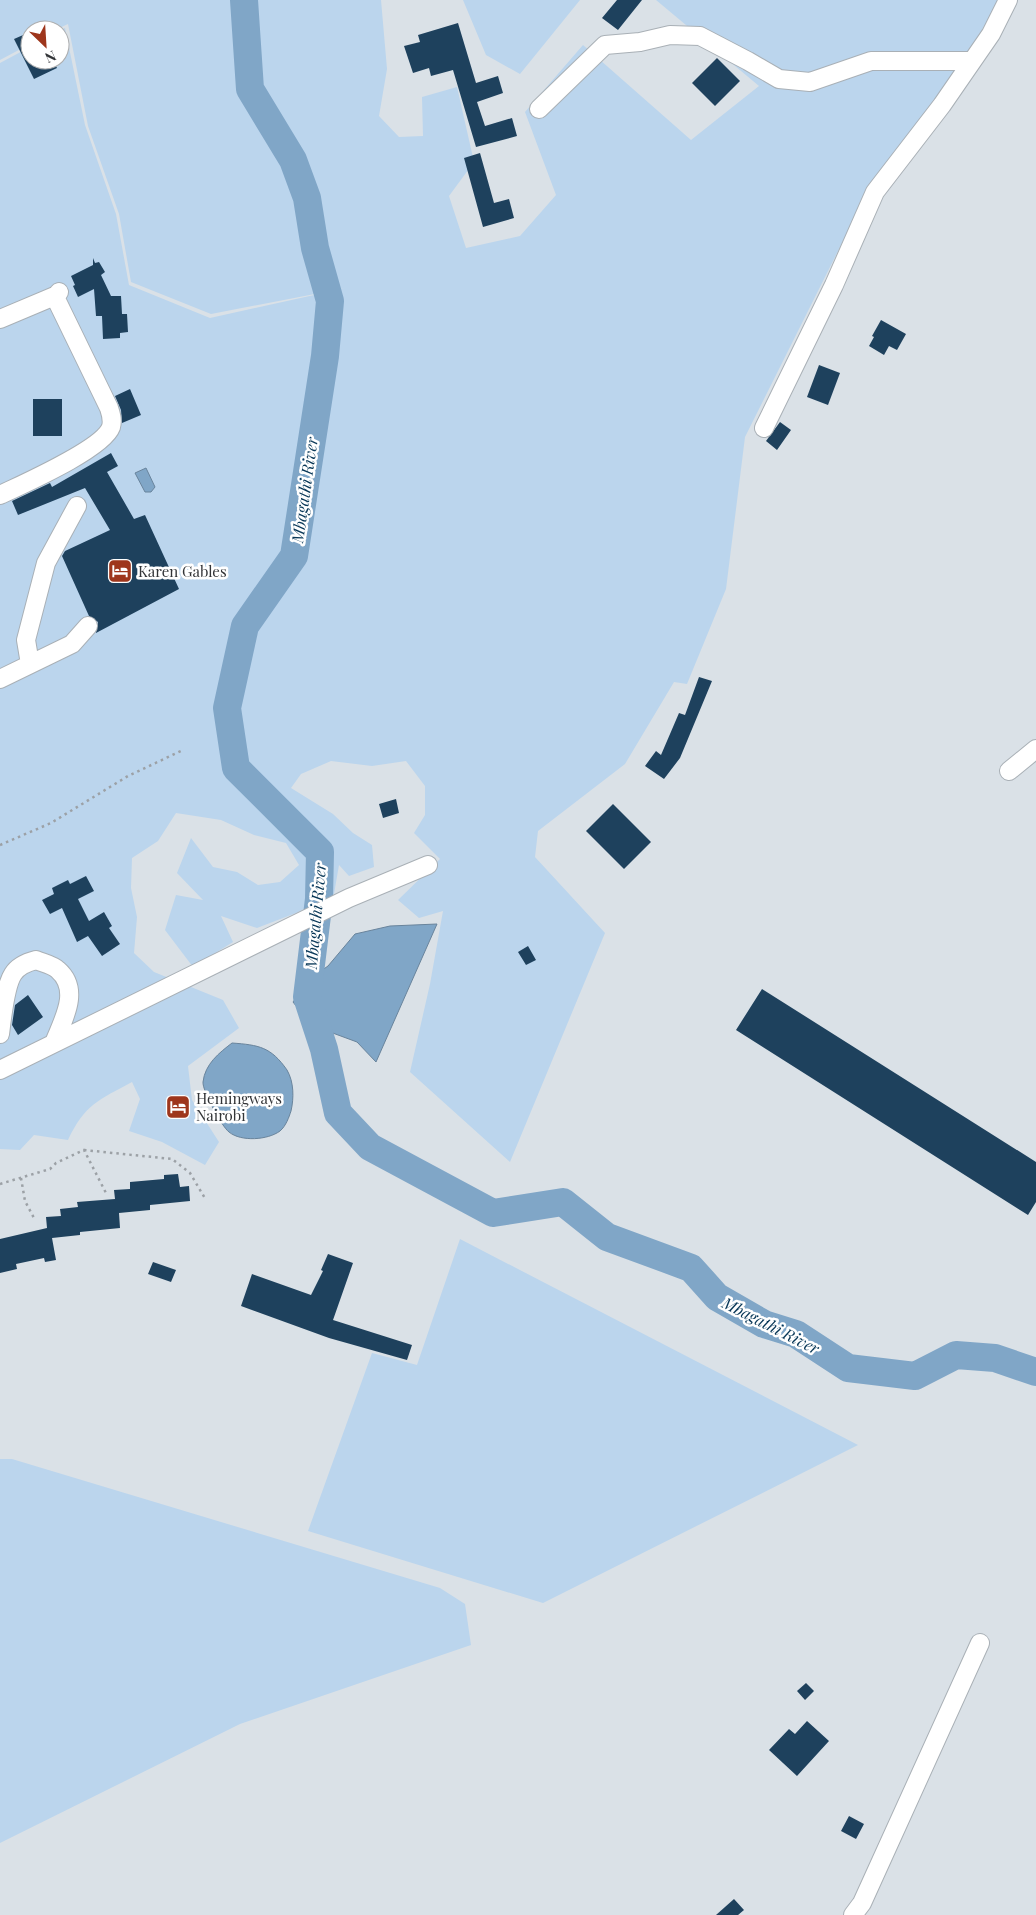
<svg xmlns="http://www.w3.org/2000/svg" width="1036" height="1915" font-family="'Playfair Display',serif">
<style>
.green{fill:#bbd5ed}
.water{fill:#80a6c7;stroke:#69849c}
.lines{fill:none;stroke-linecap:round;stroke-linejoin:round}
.river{stroke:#80a6c7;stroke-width:28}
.building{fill:#1e415d}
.minor-casing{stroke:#a9b0b6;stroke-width:20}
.path{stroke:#9ca1a6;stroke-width:2.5;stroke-dasharray:2.5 4;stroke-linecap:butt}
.minor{stroke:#fff;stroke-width:18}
.labels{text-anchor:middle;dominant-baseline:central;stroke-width:5;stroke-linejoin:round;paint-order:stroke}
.poi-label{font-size:15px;fill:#323437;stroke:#fff;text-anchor:start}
.water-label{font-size:16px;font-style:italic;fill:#083757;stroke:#fff}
</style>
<rect width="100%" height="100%" fill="#dae1e7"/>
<path class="green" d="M0,0H381L387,69L379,116L399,137L423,136L422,97L457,87L474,162L449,196L466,248L520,236L556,195L525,112L583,45L691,140L759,86L656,0H998L967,58L865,197L745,437L726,589L687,684L674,682L625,764L538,831L535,857L605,933L510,1162L410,1072L430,984L443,911L419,918L398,900L440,859L414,833L425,815V786L406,761L372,766L331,761L301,774L291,788L333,814L353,833L372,845L374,867L349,876L339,865L334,894L296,913L257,928L221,916L233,942L193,967L165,930L176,895L203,900L177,873L191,838L213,867L237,872L258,885L280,882L299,865L286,843L254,835L221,820L176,813L158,841L132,858L131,888L137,917L134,953L154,972L223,1000L239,1028L188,1066L192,1100L219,1142L205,1165L162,1142L129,1131L140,1099L132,1082C99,1100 85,1104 68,1140L34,1135L20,1150L0,1149V63L30,47V60H60V30L65,28L85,125L116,214L129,285L210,318L346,288L211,314L131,282L119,214L88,126L68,24L55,30H30V44L0,60Z
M463,0H580L520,74L486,55Z
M460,1239L858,1445L543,1603L308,1531L372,1353L417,1365Z
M0,1459H12L440,1588L465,1604L471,1645L240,1724L0,1843Z"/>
<path class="water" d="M146,468L155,487L151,492H145L135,473Z
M437,924L376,1062L357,1042L311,1025L293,1002L311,978L328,966L355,934L390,926Z
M232,1043C259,1045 271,1047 287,1070C294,1082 294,1098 291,1111C289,1117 286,1126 280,1131C268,1140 241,1142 229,1132C222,1127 202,1090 203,1082C205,1064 219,1053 232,1043Z"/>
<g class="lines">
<path class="river" d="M244,0L250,89L293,160L307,198L315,248L330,301L325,356L294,556L245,626L227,708L236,768L320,852L319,899L307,997L324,1049L338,1113L370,1147L493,1213L563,1202L607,1237L691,1268L717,1297L764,1324L796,1334L848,1368L915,1376L956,1355L995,1358L1036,1372"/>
</g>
<path class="building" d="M617,0H642L618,30L602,18Z
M458,23L476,83L498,76L503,93L477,102L485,126L512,118L517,136L476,147L453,70L431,76L429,68L413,73L404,46L420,42L418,35Z
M30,32V60H53L57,68L34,79L14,39Z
M717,58L740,81L715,106L692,83Z
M480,153L494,203L509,199L514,218L483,227L464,158Z
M93,258L95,263L99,262L105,272L101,275L111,296H121L122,314H127L128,332L120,333V338L103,339L102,316H96L94,289L78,297L73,286L75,285L71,276L93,265Z
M881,320L906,334L897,350L889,346L884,355L869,346L874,337L872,336Z
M819,365L840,373L828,405L807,397Z
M130,389L141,415L122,423L121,410L115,396Z
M33,399H62V436H33Z
M780,422L791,430L777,450L766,441Z
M111,453L118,466L107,472L134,519L145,515L179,589L96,633L98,622L89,616L62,556L65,551L110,530L85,488L18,515L12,501L50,483L52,487Z
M699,677L712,681L680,758L664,779L645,766L656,751L661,755L679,713L685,715Z
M396,799L399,813L383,818L379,804Z
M613,804L651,842L624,869L586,831Z
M86,876L94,891L78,899L89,921L104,912L112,926L109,928L120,944L102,956L88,936L77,942L62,908L50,914L42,900L54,894L52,888L68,880L70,884Z
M528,946L536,960L526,965L518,952Z
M762,989L1036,1162V1202L1028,1215L736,1030Z
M28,995L43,1017L18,1035L12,1025L15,1005Z
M178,1174L180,1187L189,1186L190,1201L150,1205V1210L119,1213L120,1228L80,1232V1235L52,1238L56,1260L45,1262L44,1258L16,1264L17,1269L0,1273V1239L47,1228L46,1217L61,1216L60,1209L78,1207L77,1202L115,1199L114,1190L130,1189V1182L164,1179V1175Z
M328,1254L353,1263L333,1320L412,1345L407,1360L329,1338L241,1306L252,1274L311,1295L323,1271L321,1270Z
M153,1262L176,1270L171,1282L148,1274Z
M806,1683L814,1691L805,1700L797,1691Z
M807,1721L829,1741L797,1776L769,1750L789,1729L795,1734Z
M849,1816L864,1824L856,1839L841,1831Z
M734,1899L744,1910L738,1915H716Z"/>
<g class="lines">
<defs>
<path id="minor" d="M539,109L605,45L640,42L670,35L700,36L748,61L779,79L810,82L871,61H972
M0,319L57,295L59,292
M764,428L834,285L875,192L942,105L991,34L1008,0
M0,495C23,484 103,449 111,427C113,420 111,414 109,408L56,299L57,295
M30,664L26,640L46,563L77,506
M0,679L72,644L88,626
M1009,771L1036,749
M0,1034C2,1019 5,986 13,974C18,966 28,962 36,960C43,963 53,965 58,970C81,990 63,1020 54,1043
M0,1070L349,898L428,865
M853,1915L862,1903L980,1643"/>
</defs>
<use href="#minor" class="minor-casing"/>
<path class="path" d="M0,845L51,823L128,776L183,750
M84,1150L172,1159L190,1173L206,1200
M21,1178L25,1201L34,1218
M0,1184L50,1169L56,1163L84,1150L107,1195"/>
<use href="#minor" class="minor"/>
</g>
<defs>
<symbol id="hotel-square" viewBox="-11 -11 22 22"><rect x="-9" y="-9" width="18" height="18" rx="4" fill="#9e361c" stroke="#fff"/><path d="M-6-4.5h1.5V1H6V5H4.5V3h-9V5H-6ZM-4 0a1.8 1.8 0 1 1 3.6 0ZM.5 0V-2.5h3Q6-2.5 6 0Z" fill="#fff"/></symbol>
</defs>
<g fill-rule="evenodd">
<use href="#hotel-square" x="106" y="557" width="28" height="28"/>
<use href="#hotel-square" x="164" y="1093" width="28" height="28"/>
</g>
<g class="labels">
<g class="poi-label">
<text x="138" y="571">Karen Gables</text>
<text x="196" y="1098">Hemingways<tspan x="196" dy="17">Nairobi</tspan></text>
</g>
<g class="water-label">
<text transform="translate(304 490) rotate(-82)">Mbagathi River</text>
<text transform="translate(315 916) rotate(-85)">Mbagathi River</text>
<text transform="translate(771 1325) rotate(27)">Mbagathi River</text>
</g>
</g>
<g transform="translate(45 45) rotate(155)"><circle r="24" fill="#ffffff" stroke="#adaeaf"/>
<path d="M0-4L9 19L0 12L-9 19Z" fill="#9e361c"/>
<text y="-8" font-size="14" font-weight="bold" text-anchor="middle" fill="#323437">N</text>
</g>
</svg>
